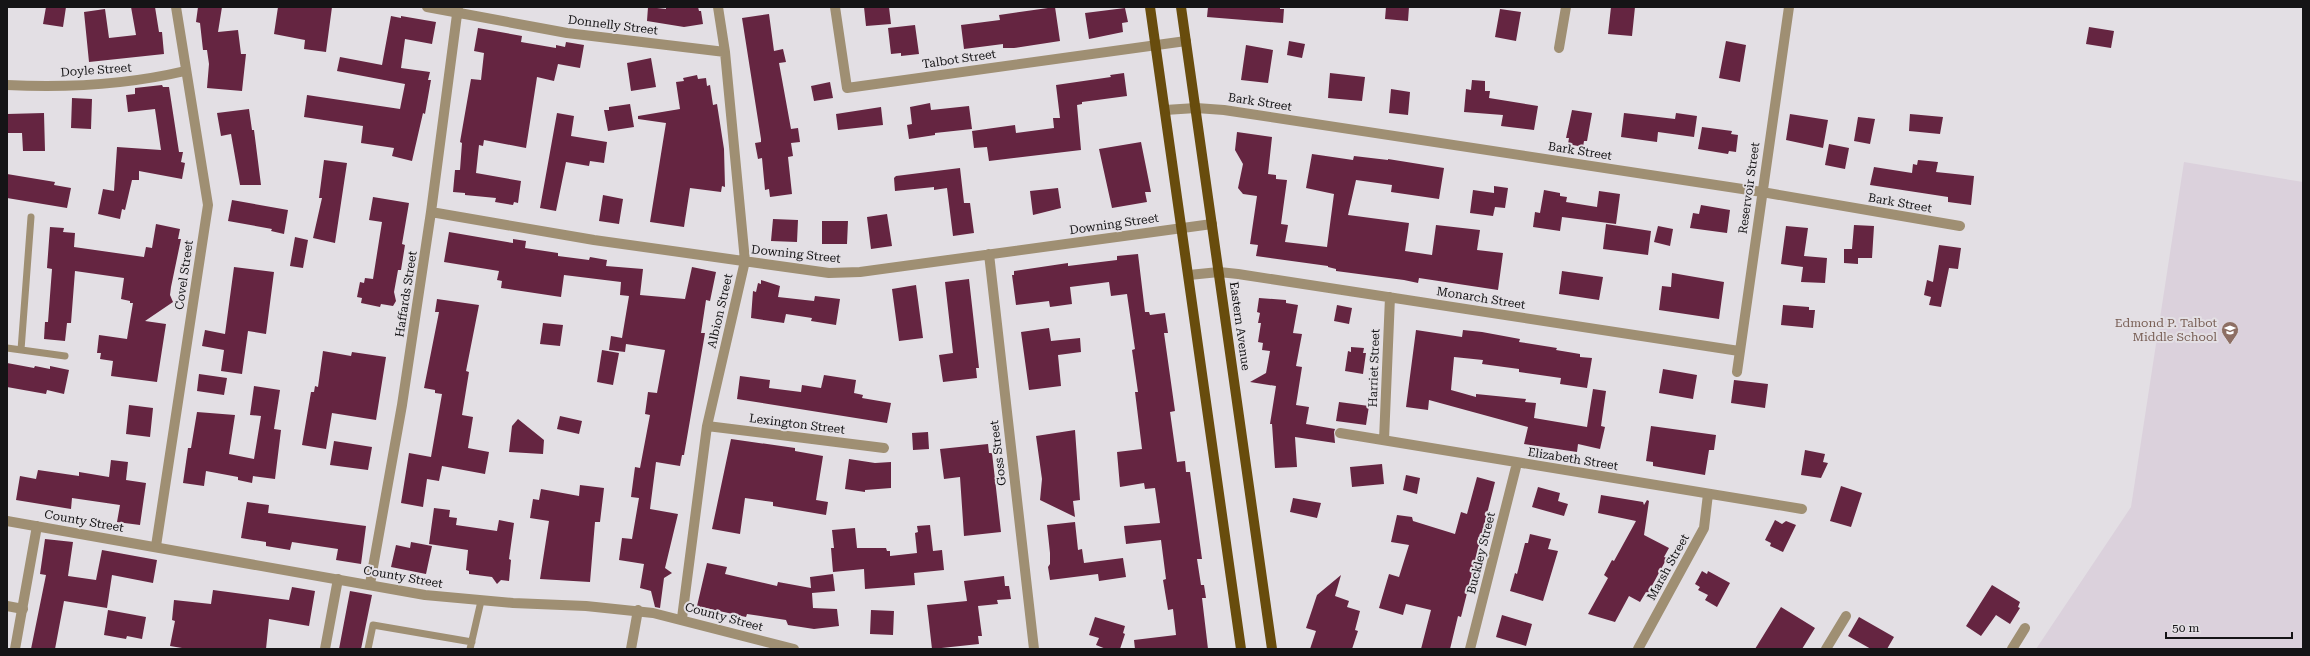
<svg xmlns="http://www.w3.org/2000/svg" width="2310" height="656" font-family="'Roboto Serif',serif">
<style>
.built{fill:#dbd1dc}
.building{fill:#652541}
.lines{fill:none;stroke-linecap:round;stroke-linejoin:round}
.service{stroke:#9f8f73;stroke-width:7}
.minor{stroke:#9f8f73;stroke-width:10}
.tertiary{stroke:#9f8f73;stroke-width:10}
.primary{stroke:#684c0d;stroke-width:10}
.labels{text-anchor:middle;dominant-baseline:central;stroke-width:4;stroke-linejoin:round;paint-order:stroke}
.street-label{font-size:12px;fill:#151416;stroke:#e3dfe4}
.education-label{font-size:12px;fill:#785e54;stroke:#e3dfe4;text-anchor:end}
</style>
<rect width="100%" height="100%" fill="#e3dfe4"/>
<path class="built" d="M2184,162L2303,182V649H2036L2131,507Z"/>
<path class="building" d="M46,7H66L63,27L43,24Z
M131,7H155L159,32H162L164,54L89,62L84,12L105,9L109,38L136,35Z
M198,7H222L218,32L238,30L241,54H246L242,91L207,88L209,64L207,50H203L200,23L196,22Z
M278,7H332L326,52L304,49L305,40L274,34Z
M648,7L666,9V7H698L699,11H701L703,24L684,27L647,21Z
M864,7H889L891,24L866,26Z
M1055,7L1060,41L1014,48H1003V44L964,49L961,25L1000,20L999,15Z
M1208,7H1280V9H1284L1283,23L1207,17Z
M1386,7H1409L1408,21L1385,19Z
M1611,7H1635L1632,36L1608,34Z
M1125,8L1128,22L1122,23L1123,32L1089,39L1085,13Z
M1500,9L1521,12L1516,41L1495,37Z
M769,14L774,51L783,49L786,62L779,63L791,129L798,128L800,142L791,143L793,156L788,157L792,194L770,197L769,189L765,190L762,158L758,159L755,143L761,142V139L742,18Z
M391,16L401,18V16L436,22L432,44L405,39L401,68L430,72L428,80H431L425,114L423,113L412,161L392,156L394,148L361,143L363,126L304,117L307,95L400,109L405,84L337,71L340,57L382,65Z
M915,25L919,54L901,56V53L891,54L888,28Z
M2089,27L2114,31L2111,48L2086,44Z
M478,28L522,36L521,42L556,48V45L565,47L566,42L584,45L580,68L558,64L554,81L537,77L526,148L484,140L483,146L479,145L476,173L521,181L518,203L514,202L513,205L495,202L496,198L465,195V193L453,192L455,170H460L462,143L460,142L471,79L481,80L484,53L474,51Z
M1289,41L1305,44L1302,58L1287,55Z
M1726,41L1746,45L1740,82L1719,78Z
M1246,45L1273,50L1268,83L1241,80Z
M651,58L656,87L631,91L627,63Z
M1124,73L1127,96L1082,102V104L1077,105L1081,150L989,161L987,147L974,148L972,131L1015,125L1016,133L1054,128L1053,118H1060L1056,85L1111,77L1110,75Z
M1330,73L1365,77L1362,101L1328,98Z
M697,75L698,79L706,78L707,86L710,85L713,105L717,104L724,149L725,187L722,186L721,192L690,188L684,227L650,222L666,123L638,119V116L680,109L676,82L684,81L683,78Z
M1472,80L1485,81V91H1490L1489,98L1538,106L1534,130L1501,126L1503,115L1464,112L1466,89L1471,90Z
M830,82L833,98L814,101L811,86Z
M162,85L163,87H169L179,152H183L181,162L185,163L182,179L139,171V180H132L125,210L122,209L120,219L98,214L103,189L114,191L117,147L161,150L155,109L128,112L126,95L135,94V88Z
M1391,89L1410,92L1408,115L1389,113Z
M72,98L92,99L91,129L71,128Z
M930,103L931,110L969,106L972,129L935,133V135L909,139L907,125L912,124L910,107Z
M630,104L634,127L608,131L604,110H609V107Z
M881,107L883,125L838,130L836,114Z
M249,109L252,130H254L261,185H240L231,134L221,136L217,113Z
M1572,110L1592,113L1587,141H1584L1583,147L1568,144L1569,138H1566Z
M44,113L45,151H23L22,133H7V114Z
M557,113L574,116L571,136L607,142L604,163L590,161L589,166L566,162L556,211L540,208Z
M1624,113L1675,119L1676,113L1697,116L1694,137L1658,132L1657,142L1621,137Z
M1790,114L1828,120L1823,148L1786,140Z
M1910,114L1943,117L1940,134L1909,131Z
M1858,117L1875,119L1870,144L1854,141Z
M1702,127L1732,131L1731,134L1738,135L1736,152L1729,151L1728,154L1698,149Z
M1237,132L1272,137L1268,174L1276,175V179L1287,180L1281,224L1288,225L1285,242L1327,247L1334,194L1306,188L1312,154L1353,160L1354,156L1388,160V159L1444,168L1439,199L1391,192L1392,185L1356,180L1348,215L1409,223L1405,251L1432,255L1436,225L1480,230L1477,250L1503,253L1498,290L1419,278L1418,283L1404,280L1336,271V269L1328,267V266L1256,256L1258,245L1250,244L1257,196L1243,194L1238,188L1243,164L1235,150Z
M1141,142L1151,192H1145L1147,202L1112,208L1099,149Z
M1829,144L1849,148L1845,169L1825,165Z
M324,160L347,163L335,243L313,238L322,198H319Z
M1918,160L1938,162L1936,172L1974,176L1971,205L1948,202V197L1870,185L1874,167L1912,173L1913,164L1917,165Z
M960,168L964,203H970L974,233L953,236L947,188L934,190V187L895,191L894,178L896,176Z
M7,174L55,182L54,185L71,188L67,208L7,198Z
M1494,186L1508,188L1505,208L1495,207L1493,216L1470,213L1473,190L1494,193Z
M1058,188L1061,208L1033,215L1030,191Z
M1544,190L1560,193V196L1567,197L1566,202L1597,207L1599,191L1620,194L1616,224L1562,217L1560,231L1533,227L1535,212L1540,213Z
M603,195L623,199L619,224L599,221Z
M373,197L409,203L402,244L405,245L401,270H398L394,292L396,301L393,306L381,304L380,307L361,303L362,298L357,297L360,282L364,283L365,278L373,279L382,222L369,220Z
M232,200L288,210L284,234L271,231L272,229L228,221Z
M1701,205L1730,210L1727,233L1690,228L1693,213L1699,214Z
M887,214L892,246L871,249L867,217Z
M773,219L798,220L797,242L771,241Z
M822,221H848L847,244H822Z
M156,224L180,229L178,239H181L171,287L170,295L173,302L145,321L166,324L157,382L111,376L113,361L100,359L101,353H97L99,335L127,339L133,303H130V301L121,299L124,278L75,271L71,323H67L65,341L44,339L45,322H48L52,269L47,268L50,227L64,228L63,232L75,233L74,247L144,257L146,247L152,248Z
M1606,224L1651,231L1648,255L1603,249Z
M1854,225L1874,226L1872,258H1858V264L1844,263V249H1852Z
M1658,226L1673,229L1670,246L1654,242Z
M1786,226L1808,228L1804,256L1827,258L1825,283L1801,282L1803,267L1781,264Z
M449,232L513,243V239L526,241L525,248L558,253V256L589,260L590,257L607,260L606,266L643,269L640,295L685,299L692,267L716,272L710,301L706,300L701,333H705L684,455H682L680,466L656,462L650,509L678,514L665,568L672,573L664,578L660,608L655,607L651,591L640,588L644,564L619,560L622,538L632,539L639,498L631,497L635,467L640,468L650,415L645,414L648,392L657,393L665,350L626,344L625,352L609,350L611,336L622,338L629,296L620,295L621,282L564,275L561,297L501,288L502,281L497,280L499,271L444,262Z
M295,237L308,240L303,268L290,266Z
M1939,245L1961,248L1958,269L1949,268L1941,307L1929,305L1931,297L1924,295L1927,280L1933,282Z
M1138,254L1145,312H1149L1150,315L1165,313L1168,333H1164L1175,411L1170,412L1177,462L1185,461L1186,472H1190L1202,559H1197L1201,585H1204L1206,598H1202L1208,649H1135L1134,640L1176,635L1173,609L1168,610L1163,580L1166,579L1161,540L1126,544L1124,526L1160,523L1155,488L1145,489L1144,483L1120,487L1117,452L1142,449L1135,392H1138L1132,350L1135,349L1127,294L1111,296L1109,282L1070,287L1072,304L1050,307L1049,301L1016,305L1012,275H1014V271L1068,263V266L1117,260V256Z
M234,267L274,272L266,334L248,331L242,374L221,371L224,350L202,346L205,330L225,334Z
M1562,271L1603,277L1599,300L1559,294Z
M1672,273L1724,282L1719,319L1659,310L1662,286L1671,287Z
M969,279L979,368H976L977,378L943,382L939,355L953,353L945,282Z
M761,280L780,286L778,297L814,301L815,296L840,299L836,325L811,321L812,318L786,314L784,323L751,318L753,291L756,292L758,283L761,284Z
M916,285L923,338L899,341L892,289Z
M1259,298L1286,300V303L1298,305L1293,333L1302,334L1296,366L1302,367L1296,405L1309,407L1306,424L1335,429L1334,432L1335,443L1295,437L1297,467L1275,468L1272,424H1270L1276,386L1250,382L1266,373L1270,351L1262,350L1263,343L1258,342L1261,323H1258L1260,313L1257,312Z
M437,299L479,305L466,371L469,372L462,415L473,417L468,448L489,452L485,474L442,466L439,481L427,479L423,507L401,503L409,453L431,457L442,394L435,393V390L424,388L439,312H435Z
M1337,305L1352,308L1349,324L1334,321Z
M1783,305L1809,307V310H1815L1813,328L1781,325Z
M543,323L563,325L560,346L540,344Z
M1049,328L1051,341L1080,338L1081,352L1058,355L1061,386L1029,390L1021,332Z
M1416,330L1462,337L1463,330L1482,332L1520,339L1519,342L1557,348L1556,350L1580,354V357L1592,358L1587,388L1560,384L1561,378L1519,372V369L1482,364L1483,360L1454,357L1451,390L1476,397V394L1526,399L1525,402L1536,403L1534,418L1587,427L1593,389L1606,391L1601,426L1605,427L1600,449L1578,444L1577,452L1524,444L1528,427L1429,400L1428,410L1406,407Z
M1351,347L1364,348L1363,353H1366L1363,374L1345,371L1348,351L1351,352Z
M602,350L619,353L613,385L597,382Z
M323,351L351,356L352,352L386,357L376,420L332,413L326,449L302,445L311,392H314L315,386L318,387Z
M7,363L34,368L35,366L50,369V366L69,370L64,394L47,390L46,394L7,387Z
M1663,369L1697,375L1693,399L1659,393Z
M199,374L227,378L224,395L197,391Z
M824,375L856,380L854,393L863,395L862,398L891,403L887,423L737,399L740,376L770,380L769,388L801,392L802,385L821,388Z
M1734,380L1768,384L1765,408L1731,403Z
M254,386L280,390L274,429L281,430L275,479L253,476L252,483L238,480V477L206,471L204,486L183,483L188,448H191L197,412L235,415L229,454L254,459L261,416L250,415Z
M1339,402L1369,406L1366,425L1336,421Z
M129,405L153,408L150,437L126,434Z
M560,416L582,421L579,434L557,429Z
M518,419L544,440L543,454L509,452L512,426Z
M1651,426L1716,435L1714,450H1709L1705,475L1653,466V462L1646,461Z
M1075,430L1080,500L1073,501L1075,517L1040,500L1042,479L1036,436Z
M928,432L929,449L913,450L912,433Z
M731,439L795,448V451L823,456L816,500L828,502L826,515L773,506V502L745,498L740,534L712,529Z
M334,441L372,447L368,470L330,465Z
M988,444L989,453H992L1001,532L964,536L960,477L944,479L940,449Z
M1805,450L1825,454L1823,462L1828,463L1821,478L1801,475Z
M849,459L875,463L891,462V488L865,490V492L845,489Z
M111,460L128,462L126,480L146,483L140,525L117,522L120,505L72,498L71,509L16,500L20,476L36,479L38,470L79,476V472L109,477Z
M1382,464L1384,484L1352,487L1350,467Z
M1406,475L1420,478L1417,494L1403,490Z
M1477,477L1495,482L1461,617L1458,616L1450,649H1421L1431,610L1406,604L1403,615L1379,608L1389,574L1399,577L1409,545L1391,542L1397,515L1412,517L1413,521L1455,534L1461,512L1467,514Z
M580,485L604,488L600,522H595L590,582L540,579L549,521L530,518L533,499L539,500L541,489L579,496Z
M1841,486L1862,493L1851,527L1830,521Z
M1538,487L1560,493L1558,501L1568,504L1564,516L1532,507Z
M1601,495L1643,502L1644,505L1647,500L1649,501L1644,535L1669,548L1664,557L1667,558L1648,593L1646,592L1640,602L1629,596L1615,622L1588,614L1608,578L1604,575L1612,560L1614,561L1636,521L1598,513Z
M1293,498L1321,503L1317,518L1290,512Z
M247,502L269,505L268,513L366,526L361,564L336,560L338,549L292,542L290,550L266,546V542L241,538Z
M434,508L450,510L449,517L457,518L456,525L497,531L499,520L514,523L509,559L511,560L509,581L501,580L497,584L492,577L469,574V571L466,570L468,550L429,544Z
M1775,520L1782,524L1786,521L1796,525L1783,552L1770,546L1771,543L1765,540Z
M1075,522L1078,550L1082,549L1084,563L1123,558L1126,577L1099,581L1098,574L1050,580L1048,567L1050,564V553L1047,525Z
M930,525L933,551L942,550L944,570L914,573L915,585L865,589L864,569L833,572L831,548H834L832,530L855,528L857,548H886L887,551H890V556L917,553L915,533L918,532L917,526Z
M1530,534L1551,539L1548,549L1558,551L1543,601L1510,591L1515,573L1517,574L1525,543H1528Z
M45,539L73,542L68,576L96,580L102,550L157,560L153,583L112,575L107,608L64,601L55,649H31L46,575L40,574Z
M411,542L432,546L426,574L391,567L396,545L410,548Z
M707,563L727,567L725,574L777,586L778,582L811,588L810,577L833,574L835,591L812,593L813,608L837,609L839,626L814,629L788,625L786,620L747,614L746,617L697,606Z
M1702,571L1707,574L1708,571L1730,583L1717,607L1705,600L1708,595L1698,590L1700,587L1695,584Z
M1341,575L1335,596L1349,601L1347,607L1360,611L1355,630L1358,631L1352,649H1310L1316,631L1306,628L1317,595Z
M1004,576L1005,586H1009L1011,599L997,600L998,604L978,606L982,636H978L979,644L932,649L927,605L967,601L964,581Z
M1992,585L2020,602L2018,607L2020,608L2010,624L1996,615L1981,636L1966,626Z
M292,587L315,591L309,626L269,619L266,649H188L170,646L175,621L172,620L174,600L211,604L213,590L289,600Z
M350,591L372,595L361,649H339Z
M1781,607L1815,628L1802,649H1755Z
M108,610L146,617L142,639L127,636L126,639L104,635Z
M871,610L894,611L893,635L870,634Z
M1502,615L1532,624L1526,646L1496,637Z
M1095,617L1125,626L1123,633L1125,634L1120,649H1106L1096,645L1099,638L1089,635Z
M1859,617L1894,637L1887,649H1871L1848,636Z"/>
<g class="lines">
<path class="service" d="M7,348L65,356
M21,350L31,217
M368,649L373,625L472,642
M470,649L481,601"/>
<path class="minor" d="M427,7L567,33L725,52
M835,7L847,88L1186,41
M1559,48L1566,7
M7,85C68,88 126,85 185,71
M1165,110L1196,108L1224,110L1762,192L1960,226
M431,212L594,240L829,273L860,272L1212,224
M989,254L1034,649
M1189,275L1219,272L1238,274L1739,351
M1737,372L1789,7
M707,426L884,448
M1340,433L1802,509
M1384,440L1390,297
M156,546L208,205L176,7
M370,584L402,405L431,212L458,7
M7,606L23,609
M682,618L707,426L745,261L725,52L718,7
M325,649L338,579
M631,649L638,610
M1470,649L1517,463
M1638,649L1704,528L1708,494
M1826,649L1846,616
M2012,649L2025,628"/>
<path class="tertiary" d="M7,521L425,595L513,603L586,606L653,613L794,649
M15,649L37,526"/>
<path class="primary" d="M1150,7L1241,649
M1181,7L1272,649"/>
</g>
<defs>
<symbol id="school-pin" viewBox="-11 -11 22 30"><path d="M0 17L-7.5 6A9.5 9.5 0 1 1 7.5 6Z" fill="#8d6e63" stroke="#e3dfe4"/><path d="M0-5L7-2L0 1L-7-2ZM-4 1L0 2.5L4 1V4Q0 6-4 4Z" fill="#fff"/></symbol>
</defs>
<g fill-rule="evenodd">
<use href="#school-pin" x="2220" y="320" width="20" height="27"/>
</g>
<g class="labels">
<g class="street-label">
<text transform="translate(613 25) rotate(7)">Donnelly Street</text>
<text transform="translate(959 59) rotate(-8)">Talbot Street</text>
<text transform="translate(96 70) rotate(-4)">Doyle Street</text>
<text transform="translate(1260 102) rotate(9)">Bark Street</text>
<text transform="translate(1580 151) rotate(9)">Bark Street</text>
<text transform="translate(1749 188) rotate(-82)">Reservoir Street</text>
<text transform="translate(1900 203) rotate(10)">Bark Street</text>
<text transform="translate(1114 224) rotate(-8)">Downing Street</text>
<text transform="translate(796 254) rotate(6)">Downing Street</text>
<text transform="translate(184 275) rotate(-82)">Covel Street</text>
<text transform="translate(406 294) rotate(-81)">Haffards Street</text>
<text transform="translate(1481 298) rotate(9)">Monarch Street</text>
<text transform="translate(720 311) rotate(-77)">Albion Street</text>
<text transform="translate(1240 326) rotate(82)">Eastern Avenue</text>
<text transform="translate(1374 368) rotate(-88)">Harriet Street</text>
<text transform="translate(797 424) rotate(7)">Lexington Street</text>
<text transform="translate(998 453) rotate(-97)">Goss Street</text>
<text transform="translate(1573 459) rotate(9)">Elizabeth Street</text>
<text transform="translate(84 521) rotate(10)">County Street</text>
<text transform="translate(1481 553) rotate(-76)">Buckley Street</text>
<text transform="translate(1668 567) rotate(-61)">Marsh Street</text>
<text transform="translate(403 577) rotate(10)">County Street</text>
<text transform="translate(724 617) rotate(15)">County Street</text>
</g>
<g class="education-label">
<text x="2217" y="323">Edmond P. Talbot<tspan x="2217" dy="14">Middle School</tspan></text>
</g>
</g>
<rect width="2310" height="656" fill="none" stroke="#151416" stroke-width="16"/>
<path d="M2166 632v6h126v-6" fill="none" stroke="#151416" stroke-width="2"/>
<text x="2172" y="632" font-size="12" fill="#151416" stroke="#e3dfe4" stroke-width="3" paint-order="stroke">50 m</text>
</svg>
